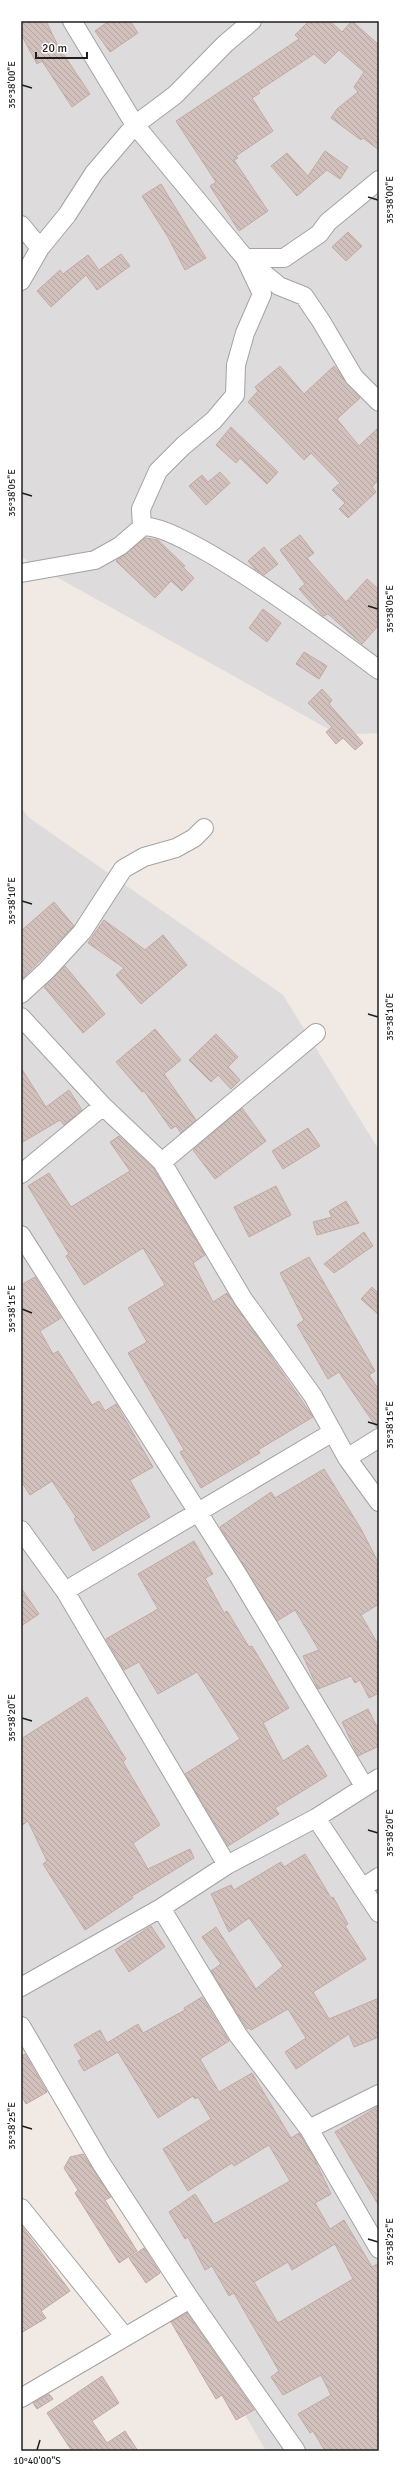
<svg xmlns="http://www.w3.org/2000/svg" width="400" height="2472" font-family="Signika,sans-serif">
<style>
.residential{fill:#dddbdc}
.building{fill:url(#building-back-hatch);stroke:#c4aaa4;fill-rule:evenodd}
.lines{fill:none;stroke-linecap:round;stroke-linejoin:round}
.minor-casing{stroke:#a3a3a3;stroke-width:20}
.minor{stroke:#fff;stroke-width:18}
.ticks{fill:none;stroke:#1f1f1f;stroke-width:1.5}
.neatline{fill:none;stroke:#1f1f1f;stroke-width:1.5}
.ticks-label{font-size:10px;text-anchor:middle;fill:#1f1f1f}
</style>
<defs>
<pattern id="building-back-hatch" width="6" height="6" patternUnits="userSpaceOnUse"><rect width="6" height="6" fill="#d1c0bc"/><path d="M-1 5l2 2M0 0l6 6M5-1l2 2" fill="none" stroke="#b3a5a1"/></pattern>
</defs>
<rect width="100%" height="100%" fill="#f0e9e4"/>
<path class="residential" d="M21,21H379V733L339,735L21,557Z
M21,807L28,817L283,995L379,1150V2451H266L21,2028Z"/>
<path class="building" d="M21,21H46L58,46L90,94L72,107L42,61L37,64L21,34Z
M109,21H130L138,33L110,52L95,31Z
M309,21H330L342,32L352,21L379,45V150L363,138L361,140L331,118L337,109L358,92L354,87L364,72L339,50L325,64L314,54L258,91L260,93L252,98L273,131L236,156L238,158L234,160L268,211L239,231L210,186L216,182L176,121L299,39L295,35Z
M325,151L348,167L340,179L327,170L297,196L271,166L287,153L308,176Z
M161,184L206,258L185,270L168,237L142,196Z
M348,232L362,246L346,261L332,247Z
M121,254L130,266L97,290L86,275L51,307L37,291L60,270L63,274L88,255L99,270Z
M280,366L304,394L334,366L360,398L337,419L359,446L379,427V479L372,487L376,492L348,518L339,509L345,503L332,490L340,483L311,453L304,460L248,402L258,391L255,387Z
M231,427L278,472L267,484L240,458L236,463L216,445Z
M220,472L230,483L206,505L189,486L202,475L208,482Z
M300,535L314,553L307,558L346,602L367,579L379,590V625L362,644L328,614L323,616L299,589L305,584L280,550Z
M145,538L158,540L185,566L183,567L194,578L182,591L171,581L155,598L116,561Z
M264,547L278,564L264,575L255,569L248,561Z
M263,609L281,623L267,642L249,628Z
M304,652L327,666L319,679L296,664Z
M322,689L332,700L329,704L363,743L355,750L343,738L336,744L326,732L332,727L308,703Z
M54,902L74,926L21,980V931Z
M104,920L145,950L163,935L187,965L141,1004L116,975L124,968L88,943Z
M65,966L105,1014L83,1033L44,987Z
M155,1029L181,1060L164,1074L196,1120L181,1133L176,1126L171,1129L144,1091L142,1092L116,1062Z
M216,1034L238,1057L228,1067L240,1080L231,1089L218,1075L211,1082L189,1060Z
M21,1068L46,1107L69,1090L82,1110L64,1125L60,1120L21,1143Z
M242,1108L266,1141L215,1179L193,1150Z
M308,1128L320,1146L283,1169L272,1151Z
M119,1136L154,1169L205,1255L193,1263L213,1302L227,1293L313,1417L258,1450L260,1453L201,1488L180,1452L184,1450L128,1353L147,1342L128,1308L165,1285L143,1248L84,1285L66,1256L69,1254L28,1186L49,1173L71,1207L130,1171L110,1142Z
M276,1186L291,1215L249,1237L234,1207Z
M346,1201L359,1223L317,1235L313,1222L332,1217L329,1211Z
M364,1232L373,1246L334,1273L324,1264Z
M309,1257L375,1371L369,1375L379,1390V1428H377L339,1372L328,1379L297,1325L304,1320L280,1273Z
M35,1277L61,1318L40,1331L53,1354L58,1351L92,1405L99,1401L105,1411L116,1404L153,1467L130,1480L150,1517L93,1551L74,1519L76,1517L52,1481L30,1495L21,1481V1285Z
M372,1287L379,1294V1315L361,1299Z
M324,1469L361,1529L379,1564V1604L361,1615L379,1646V1693L369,1698L360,1680L355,1683L351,1676L318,1689L303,1656L319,1650L295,1610L277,1621L220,1527L271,1492L275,1498Z
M194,1541L213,1574L205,1578L224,1613L227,1611L249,1647L252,1646L289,1708L263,1723L283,1761L308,1745L327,1776L275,1808L279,1814L228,1846L185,1774L240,1739L197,1672L158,1694L139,1662L124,1670L106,1639L158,1609L138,1574Z
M21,1588L39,1614L21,1626Z
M87,1697L126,1759L123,1762L160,1825L133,1843L148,1869L190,1849L194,1858L132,1896L133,1898L85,1930L43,1864L47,1861L28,1821L21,1826V1739Z
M368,1709L379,1731V1746L358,1756L342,1722Z
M305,1854L331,1898L333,1897L348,1924L345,1926L366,1959L313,1992L329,2019L379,1998V2037L354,2047L349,2034L296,2069L285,2052L306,2038L288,2009L251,2030L249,2028L247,2029L211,1971L221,1964L202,1937L216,1927L256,1989L283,1966L249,1918L229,1932L211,1894L231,1885L234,1890L281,1862L284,1867Z
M151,1926L165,1947L129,1972L115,1950Z
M202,1997L229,2041L200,2059L219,2092L252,2073L291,2138L299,2133L313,2156L331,2194L315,2203L330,2229L344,2220L372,2267L379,2263V2451H325L313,2431L310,2433L298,2414L331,2395L321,2375L283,2395L271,2377L279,2371L234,2293L229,2296L212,2266L205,2270L188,2237L185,2239L169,2212L195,2194L214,2224L290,2181L269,2145L234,2166L232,2163L188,2191L163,2149L211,2119L198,2097L195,2099L193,2096L158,2118L118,2052L84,2071L78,2061L82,2059L74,2045L100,2030L107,2043L138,2024L143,2033L185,2010L184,2008ZM335,2244L353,2279L278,2323L254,2282L288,2262L292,2270Z
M25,2054L47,2092L26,2104L21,2095V2056Z
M379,2106V2206L335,2132Z
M83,2154L111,2197L105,2200L137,2251L119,2263L75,2193L78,2190L64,2168L70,2157Z
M21,2225L70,2291L41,2311L46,2318L21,2333Z
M144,2248L160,2273L146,2283L129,2258Z
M187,2313L253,2408L254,2410L236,2420L222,2395L216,2399L171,2322Z
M102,2376L119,2403L92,2421L107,2443L125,2431L138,2451H72L47,2413Z
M49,2394L53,2399L37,2409L33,2403Z"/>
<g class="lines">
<defs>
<path id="minor" d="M72,21L135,125L245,258L279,286L304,296L321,321L354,377L379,402
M21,225L40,248
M21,281L40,248L67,215L94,173L135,125L175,95L225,44L252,21
M142,527L141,509L158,471L183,446L214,420L235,395L236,365L245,333L262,294L245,258H284L319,234L328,222L379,180
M21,573L95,560L120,546L142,527C178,519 343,643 379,670
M21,994L47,970L82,932L123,869L144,857L176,848L194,838L204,828
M21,1017L103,1106L162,1162L243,1299L313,1396L347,1458L379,1502
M162,1162L316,1033
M21,1174L103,1106
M21,1235L238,1575L364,1786
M347,1458L379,1438
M21,1530L65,1591L227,1865
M65,1591L333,1432
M316,1818L379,1913
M362,1888L379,1877
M161,1908L238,2035L309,2129L379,2249
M21,1987L161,1908L227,1865L316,1818L379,1778
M21,2026L101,2163L190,2299L296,2451
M309,2129L379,2094
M21,2208L125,2337
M21,2398L190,2299"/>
</defs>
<use href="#minor" class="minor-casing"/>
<use href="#minor" class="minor"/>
</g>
<path class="ticks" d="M22,85L32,88M368,197L378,200M22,493L32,496M368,606L378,609M22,901L32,904M368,1014L378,1017M22,1309L32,1313M368,1422L378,1425M22,1718L32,1721M368,1830L378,1833M22,2126L32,2129M368,2239L378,2242M37,2450L40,2440"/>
<rect width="400" height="2472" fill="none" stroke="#ffffff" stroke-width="44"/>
<path d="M36 52v6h51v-6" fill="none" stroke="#1f1f1f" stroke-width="2"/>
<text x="42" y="52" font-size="12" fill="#1f1f1f" stroke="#ffffff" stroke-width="3" paint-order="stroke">20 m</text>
<rect x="22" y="22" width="356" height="2428" class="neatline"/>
<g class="ticks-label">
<text transform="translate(11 85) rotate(-90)" y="4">35°38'00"E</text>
<text transform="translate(389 200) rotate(-90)" y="4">35°38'00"E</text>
<text transform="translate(11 493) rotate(-90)" y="4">35°38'05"E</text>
<text transform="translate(389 609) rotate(-90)" y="4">35°38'05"E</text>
<text transform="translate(11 901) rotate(-90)" y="4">35°38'10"E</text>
<text transform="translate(389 1017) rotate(-90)" y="4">35°38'10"E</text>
<text transform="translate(11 1309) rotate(-90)" y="4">35°38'15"E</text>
<text transform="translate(389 1425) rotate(-90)" y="4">35°38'15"E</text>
<text transform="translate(11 1718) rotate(-90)" y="4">35°38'20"E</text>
<text transform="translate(389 1833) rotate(-90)" y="4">35°38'20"E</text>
<text transform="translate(11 2126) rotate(-90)" y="4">35°38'25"E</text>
<text transform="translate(389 2242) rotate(-90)" y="4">35°38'25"E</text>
<text x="37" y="2464">10°40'00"S</text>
</g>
</svg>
